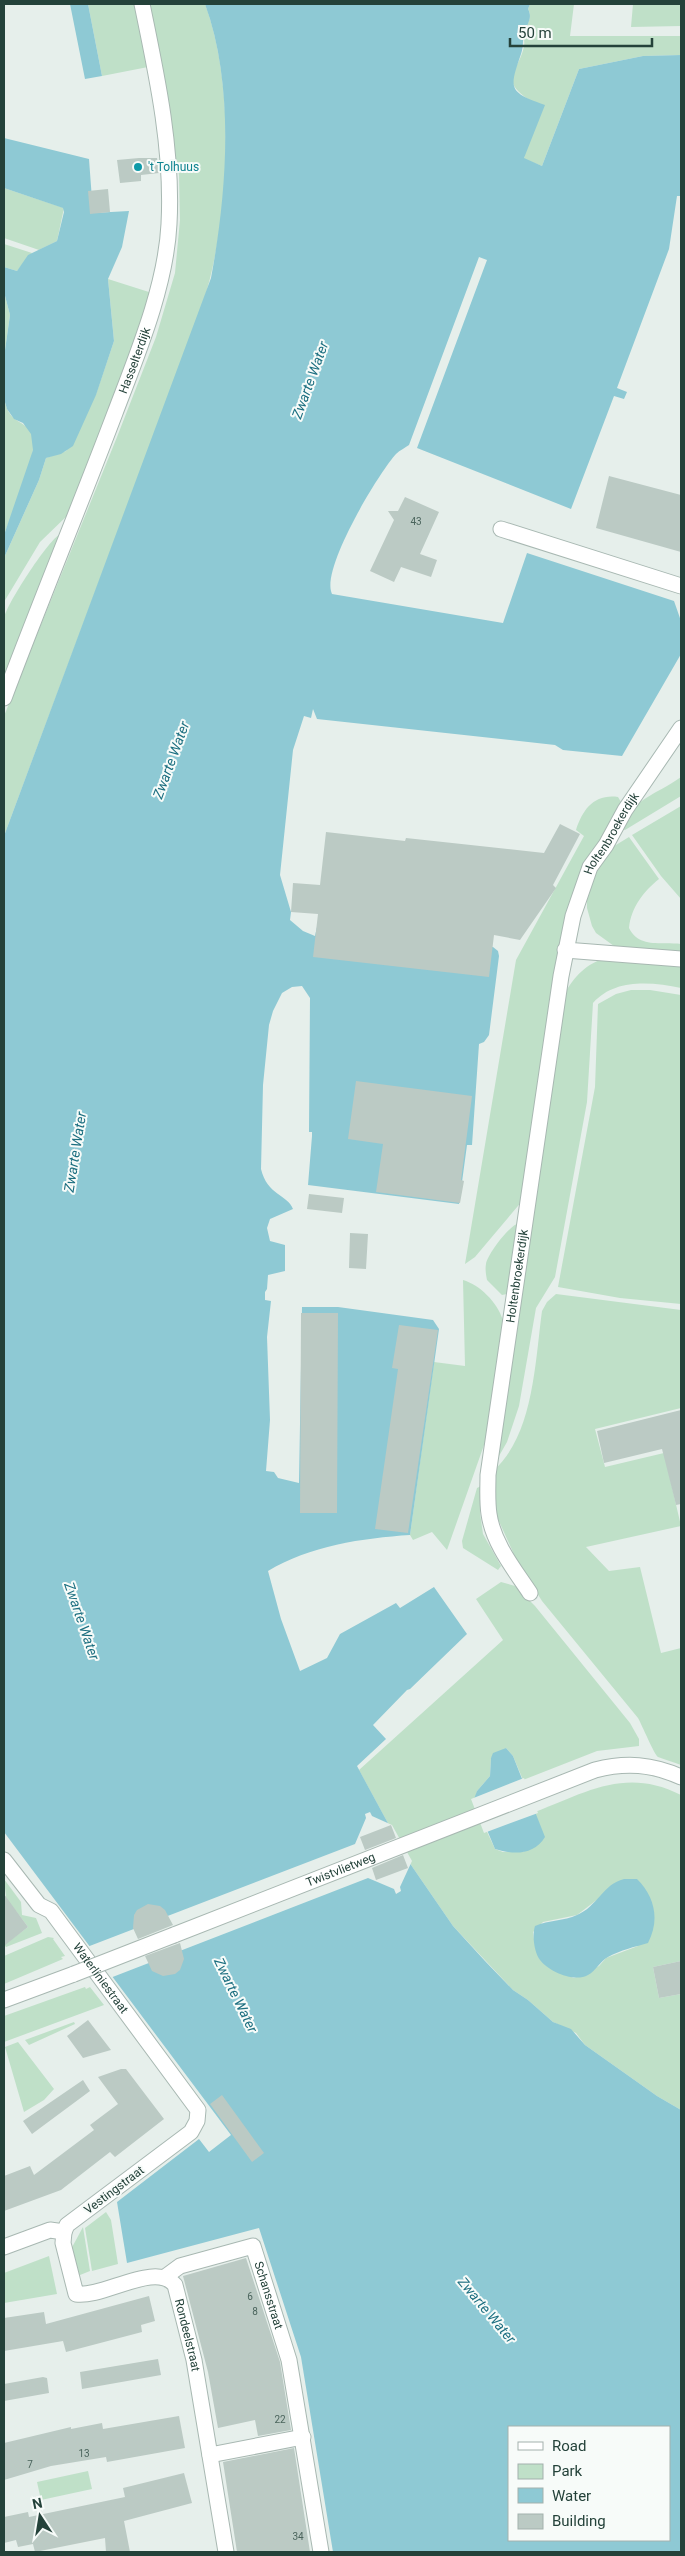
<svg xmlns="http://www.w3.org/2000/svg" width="685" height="2556" font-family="Roboto,sans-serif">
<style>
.green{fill:#bfe0c8;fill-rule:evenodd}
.water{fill:#8ec9d4;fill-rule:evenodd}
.pier{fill:#e6efeb}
.building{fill:#bbcac4}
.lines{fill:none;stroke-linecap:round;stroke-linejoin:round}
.minor-casing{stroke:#a8b8b2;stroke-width:17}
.minor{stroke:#fff;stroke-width:15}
.minor-bridge-casing{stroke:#a8b8b2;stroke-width:17;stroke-linecap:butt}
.minor-bridge{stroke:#fff;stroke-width:15}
.culture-dot{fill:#0f9aa8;stroke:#f7fbf9;stroke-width:2}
.labels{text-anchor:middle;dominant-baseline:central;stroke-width:4;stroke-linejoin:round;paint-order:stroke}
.number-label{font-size:10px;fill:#4a645c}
.culture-label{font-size:12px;fill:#0d838f;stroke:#f7fbf9;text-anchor:start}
.street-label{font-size:12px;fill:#24423a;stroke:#f7fbf9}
.water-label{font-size:14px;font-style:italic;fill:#1c6f80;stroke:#f7fbf9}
</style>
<rect width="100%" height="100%" fill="#e6efeb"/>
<path class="green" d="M88,4H137L148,67L102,76Z
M147,4H205C236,87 230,219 203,303L4,836V716L117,437L156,337L175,273L180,220L179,175Z
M530,4H574L570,36H681V55L643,56L579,69L542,166L524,159L529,100C499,79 517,74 524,47C525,41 523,36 525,31C527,23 533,18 528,9Z
M633,4H681V26L631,27Z
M4,188L64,208L57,241L39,250L4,238Z
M4,244L32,253L17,271L4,267Z
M108,279L152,293L145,322L70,513L40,542L4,602V558L39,480L46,458L66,451L96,394L114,341Z
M4,292L10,315L4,357Z
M4,399C6,406 8,414 15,419C21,424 29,426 32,434C40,457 12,512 4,535Z
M59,535L4,688C4,671 0,633 4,618C7,604 47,542 59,535Z
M681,777V796L625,830L621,829C635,796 655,796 681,777Z
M618,797L621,802L619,808L587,862L523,1200L475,1257L465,1264L516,960L584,836L576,830C583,809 594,794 618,797Z
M681,806V899L661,876L632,835Z
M629,837L659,879C644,891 631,907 629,928C639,949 662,941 681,944V954L614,946L596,933L592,926L587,908V888L611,848Z
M600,960L681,966V988C652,982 615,978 593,1003L587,1102L555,1277L536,1308L519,1406L507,1442L495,1463L561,1000C571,982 580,968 600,960Z
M631,990H650L681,995V1304L620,1298L558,1287L595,1087L598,1004L616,994Z
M519,1223L507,1294L502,1295L487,1280C486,1275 485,1269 486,1264C488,1253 510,1225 519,1223Z
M463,1280C480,1285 497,1302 503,1320L490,1428L447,1550L432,1532L413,1540L410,1535L434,1362L465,1366Z
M556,1294L681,1310V1408L595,1429L605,1467L664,1453L681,1526L586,1547L609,1571L640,1567L661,1653L681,1648V1765C674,1762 665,1760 658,1757C654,1754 642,1725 638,1718L542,1601L517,1561L498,1519L495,1504L494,1470C534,1434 535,1361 542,1311L547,1302Z
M481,1486L480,1513L483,1534L501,1566L498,1570L463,1548L462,1541L477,1488Z
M501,1582L515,1586L535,1606L630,1723L639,1739V1746L597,1751L523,1780L513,1756L506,1748L491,1758L490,1776L477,1791L475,1806L495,1849L503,1852H524L535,1812C587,1792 626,1767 681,1795V1961L653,1967L659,1998L681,1994V2110L657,2096L585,2045L576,2033L553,2022L528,2000L513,1990L453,1926L409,1862L359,1770L503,1640L476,1599ZM598,1899L638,1946L606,1958L599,1966L574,1978C544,1967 537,1965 533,1932L543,1922L577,1915Z
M4,1879L21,1902L22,1915L36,1918L42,1933L6,1947L4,1945L28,1927L16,1911L13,1913L4,1901L6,1897Z
M48,1937L54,1938L53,1939L65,1956L61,1957L63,1959L4,1984V1956Z
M85,1987L86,1989L90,1987L104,2005L4,2042V2016Z
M74,2022L75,2024L29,2045L25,2040Z
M18,2042L54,2089L44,2100L24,2112L5,2047Z
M106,2212L111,2220L118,2264L92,2271L85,2228Z
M83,2227L90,2271L75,2277L70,2251Z
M49,2256L57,2294L4,2303V2273Z
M88,2471L92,2489L41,2500L37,2482Z"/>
<path class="water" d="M70,4H88L102,76L85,79Z
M205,4H530L528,9C533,18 527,24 525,31C522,38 524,46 521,54C509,89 508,92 545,105L524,158L542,166L579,69L643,56L681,55V196H677L669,249L617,388L627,392L624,399L614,396L571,509L417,448L487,260L479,257L409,445C405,448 400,450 396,454C378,474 320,570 332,594L503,623L527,553L674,601L681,621V654L622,756L563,750L555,745L317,719L313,709L311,718L304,716L293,750L280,875L291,912L290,920L303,931L315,936L317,927L493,947L498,951L499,956L489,1035L484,1042L479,1044L472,1145H467L459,1204L308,1185L312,1136V1132H309L310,998L302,986L292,987L282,993L273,1011L269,1025L263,1085L261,1169C267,1195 288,1195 293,1209L270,1219L267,1228L270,1241L285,1245V1271L268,1275L267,1289L265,1292V1300L271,1301L267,1337L270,1420L266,1471L274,1472L278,1478L299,1483L302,1307H338L433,1320L439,1329L410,1535C363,1538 309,1546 268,1571L281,1619L300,1671L327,1658L340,1634L396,1603L400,1608L434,1587L467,1634L410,1689L407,1690L373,1725L386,1739L357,1766L409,1862L453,1926L485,1961L513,1990L528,2000L553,2022L571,2029L585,2045L657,2096L681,2110V2552H333L301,2357L259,2228L127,2263L117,2202L199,2139L209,2152L231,2135L4,1832V836L211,278C227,193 235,86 205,4ZM509,2427H669V2540H509Z
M4,138L89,159L93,213L129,211L122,247L108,279L114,341L96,395L73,446L61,454L46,458L39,480L4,558V535L33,450L31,434L23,423L14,419L7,409L4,399V357L10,315L4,292V267L17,271L28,255L57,241L64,212L63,208L4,188Z
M506,1748L513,1756L545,1837C534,1855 514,1855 495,1849L474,1799L477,1791L490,1776L491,1758L493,1753Z
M624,1879H637C655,1897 660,1920 648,1943C634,1947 621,1950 608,1957C600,1961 596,1971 588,1975C574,1983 548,1971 540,1960C534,1952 532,1935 535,1926C549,1920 564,1921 577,1915C597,1907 603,1884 624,1879Z"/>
<path class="pier" d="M524,1778L538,1813L484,1833L471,1799Z
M370,1812L372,1816L392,1825L412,1861L400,1887L401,1891L396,1894L394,1889L368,1878L110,1978L87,1947L355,1844L366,1818L365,1814Z"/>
<path class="building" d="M139,158H157L159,173L141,175V181L120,183L117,160Z
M108,189L110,212L90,214L88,191Z
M609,476L681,495V552L596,528Z
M405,497L439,512L420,554L437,560L431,577L401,567L394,582L370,571L394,520L388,511H398Z
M560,824L580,834L553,885L556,888L520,940L494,935L489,977L313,957L318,914L291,912L293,883L320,885L326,832L405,841L406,838L544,853Z
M356,1081L472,1096L461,1180L464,1181L460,1203L376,1192L383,1144L348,1139Z
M309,1194L344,1198L342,1213L307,1209Z
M350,1233L368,1234L366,1269L349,1268Z
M301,1313H338L337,1513H300Z
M399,1325L438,1330L408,1533L375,1529L398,1369L392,1368Z
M681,1410V1504L676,1505L662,1449L604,1463L597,1431Z
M391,1825L396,1838L365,1850L360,1837Z
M403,1855L408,1868L376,1880L372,1868Z
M4,1894L28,1927L4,1946Z
M148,1904L160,1906L165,1910L173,1925L138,1939L133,1928L134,1915L137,1910Z
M180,1943L184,1959L180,1970L175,1974L163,1976L152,1971L145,1956Z
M681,1961V1994L659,1998L653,1967Z
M88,2020L111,2050L83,2058L67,2036Z
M121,2069H126L164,2119L115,2157L110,2152L61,2190L4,2211V2176L30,2166L34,2175L94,2130L90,2125L118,2104L98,2077Z
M83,2080L90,2091L32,2134L23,2121Z
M222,2095L264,2153L252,2162L210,2104Z
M246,2258L280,2362L291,2430L258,2436L255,2420L218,2428L208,2372L183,2276Z
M149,2296L155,2321L141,2325L142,2332L66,2352L63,2341L4,2351V2318L44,2312L46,2324Z
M158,2359L161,2375L82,2389L80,2372Z
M43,2377L47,2378L49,2393L4,2401V2384Z
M179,2416L185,2448L107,2462L106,2457L51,2466L4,2480V2443L71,2427V2429L102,2423L103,2429Z
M294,2448L310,2552H237L223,2462Z
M184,2473L192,2503L124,2521L130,2552H106L105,2538L35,2552L33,2544L18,2547L16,2540L4,2543V2517L28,2512L29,2517L125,2497L123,2488Z"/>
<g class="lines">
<defs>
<g id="minor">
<path d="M501,529L681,586"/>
<path id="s1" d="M4,698C40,602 79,508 115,413C137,355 166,286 169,224C173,150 157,76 142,4"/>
<path d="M565,950L681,959"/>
<path id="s2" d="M530,1593C514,1569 493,1543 489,1514C487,1501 488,1487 488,1475L561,976L573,916L590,867L606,845L625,810L681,728"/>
<path id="s3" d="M4,1860L39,1905L51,1911L198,2110L197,2121L191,2132L67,2225L64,2232L50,2230L4,2247"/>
<path id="s4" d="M174,1935L595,1770C626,1762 652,1764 681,1777"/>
<path d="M4,2000L74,1974"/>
<path id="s5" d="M64,2232L63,2243L76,2294C103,2298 156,2261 175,2285L194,2360L226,2552"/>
<path id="s6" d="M165,2277L180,2266L253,2246L289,2360L321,2552"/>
<path d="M210,2455L303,2437"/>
</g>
</defs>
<use href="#minor" class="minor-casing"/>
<use href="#minor" class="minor"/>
<defs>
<path id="minor-bridge" d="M74,1974L174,1935"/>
</defs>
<use href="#minor-bridge" class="minor-bridge-casing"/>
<use href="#minor-bridge" class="minor-bridge"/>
</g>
<circle class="culture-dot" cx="138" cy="167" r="5"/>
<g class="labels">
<g class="number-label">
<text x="416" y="521">43</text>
<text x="250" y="2296">6</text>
<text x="255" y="2311">8</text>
<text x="280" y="2419">22</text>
<text x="84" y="2453">13</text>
<text x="30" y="2464">7</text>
<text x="298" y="2536">34</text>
</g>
<g class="culture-label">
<text x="148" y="167">'t Tolhuus</text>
</g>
<g class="street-label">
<text stroke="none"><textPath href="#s1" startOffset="362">Hasselterdijk</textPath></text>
<text stroke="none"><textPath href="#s2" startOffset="786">Holtenbroekerdijk</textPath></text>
<text stroke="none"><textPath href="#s2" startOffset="330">Holtenbroekerdijk</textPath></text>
<text stroke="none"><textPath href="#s4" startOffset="179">Twistvlietweg</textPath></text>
<text stroke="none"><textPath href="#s3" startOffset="154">Waterliniestraat</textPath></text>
<text transform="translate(114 2190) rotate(-37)">Vestingstraat</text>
<text stroke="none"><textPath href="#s6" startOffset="146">Schansstraat</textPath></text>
<text stroke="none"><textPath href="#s5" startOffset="219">Rondeelstraat</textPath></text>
</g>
<g class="water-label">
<text transform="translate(310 380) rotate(-70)">Zwarte Water</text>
<text transform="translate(171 760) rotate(-70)">Zwarte Water</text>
<text transform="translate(75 1152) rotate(-81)">Zwarte Water</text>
<text transform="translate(82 1621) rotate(71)">Zwarte Water</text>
<text transform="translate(236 1995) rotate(64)">Zwarte Water</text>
<text transform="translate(487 2310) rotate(50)">Zwarte Water</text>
</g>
</g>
<rect width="685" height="2556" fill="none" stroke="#24423a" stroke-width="10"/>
<rect x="508" y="2426" width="162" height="115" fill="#f7fbf9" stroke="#a3b1ad"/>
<rect x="518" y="2442" width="25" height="8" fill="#ffffff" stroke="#a3b1ad"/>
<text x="552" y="2451" font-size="15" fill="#24423a">Road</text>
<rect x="518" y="2464" width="25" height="15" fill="#bfe0c8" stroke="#a3b1ad"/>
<text x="552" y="2476" font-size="15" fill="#24423a">Park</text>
<rect x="518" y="2488" width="25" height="15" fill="#8ec9d4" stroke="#a3b1ad"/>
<text x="552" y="2501" font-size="15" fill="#24423a">Water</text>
<rect x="518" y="2514" width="25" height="15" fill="#bbcac4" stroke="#a3b1ad"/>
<text x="552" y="2526" font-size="15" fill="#24423a">Building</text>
<g transform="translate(40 2516) rotate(348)" stroke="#f7fbf9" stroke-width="4" paint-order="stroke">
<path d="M0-4L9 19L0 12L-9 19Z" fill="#24423a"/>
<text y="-8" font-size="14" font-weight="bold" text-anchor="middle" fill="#24423a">N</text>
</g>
<path d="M510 38v8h142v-8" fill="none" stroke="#24423a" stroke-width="2.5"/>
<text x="518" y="38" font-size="15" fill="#24423a" stroke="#f7fbf9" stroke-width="4" paint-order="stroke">50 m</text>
</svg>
